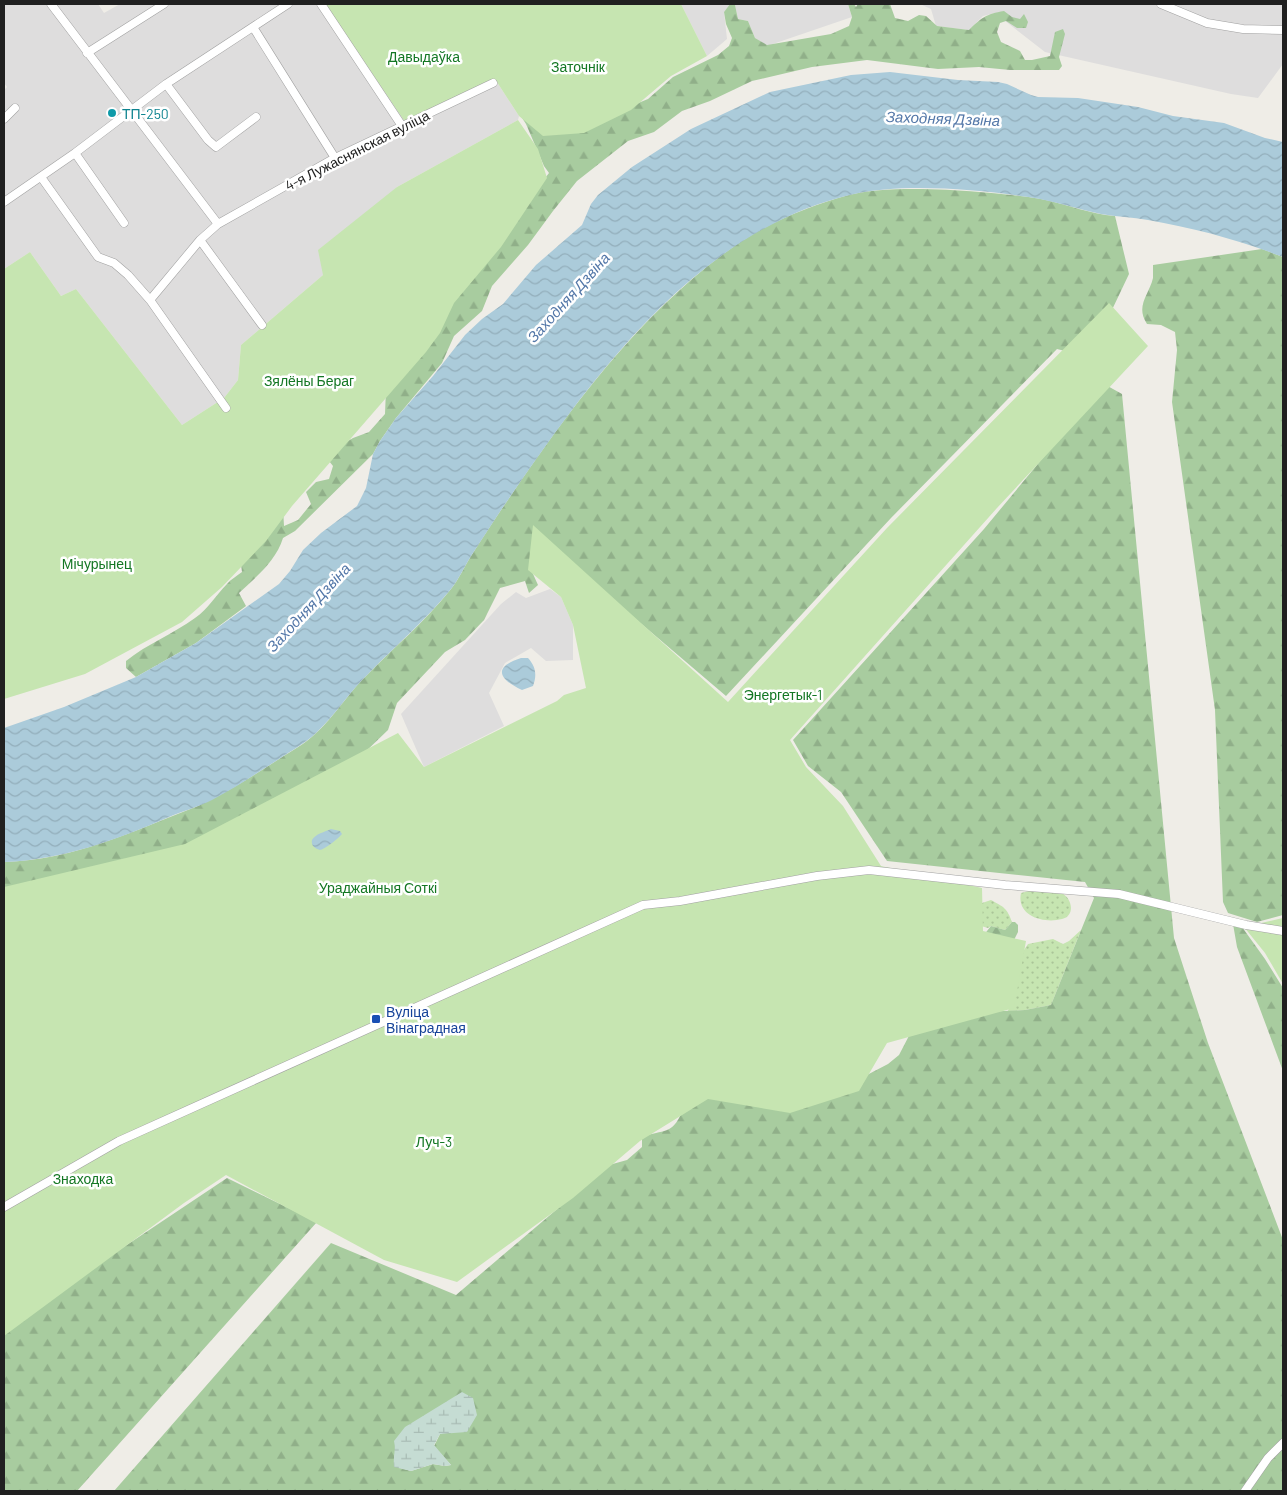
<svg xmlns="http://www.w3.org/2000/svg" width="1287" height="1495" font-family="Barlow,sans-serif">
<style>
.residential{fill:#dedddd}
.grass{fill:url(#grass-dots)}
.forest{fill:url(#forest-firs);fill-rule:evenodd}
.wetland{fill:url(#wetland-marsh)}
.garden{fill:#c6e5b1}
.water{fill:url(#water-waves)}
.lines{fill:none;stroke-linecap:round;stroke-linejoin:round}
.minor-casing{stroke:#a1a1a1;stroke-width:9}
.minor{stroke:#fff;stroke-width:8}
.culture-dot{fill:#0f9aa8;stroke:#fff;stroke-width:2}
.transit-dot{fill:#1a4fb4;stroke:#fff;stroke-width:2}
.labels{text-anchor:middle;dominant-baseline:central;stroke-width:5;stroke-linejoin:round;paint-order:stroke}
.park-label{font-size:14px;fill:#147724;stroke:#fff}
.culture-label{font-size:14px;fill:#0d838f;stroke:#fff;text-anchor:start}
.street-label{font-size:14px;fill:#202020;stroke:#fff}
.transit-label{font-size:14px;fill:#164399;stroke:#fff;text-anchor:start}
.water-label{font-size:15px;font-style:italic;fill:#5377a8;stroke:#fff}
</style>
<defs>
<pattern id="grass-dots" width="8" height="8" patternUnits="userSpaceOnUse" patternTransform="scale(1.25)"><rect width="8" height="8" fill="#c6e5b1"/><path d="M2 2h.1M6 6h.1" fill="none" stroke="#aac498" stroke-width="1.8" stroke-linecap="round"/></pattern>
<pattern id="forest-firs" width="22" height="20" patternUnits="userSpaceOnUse" patternTransform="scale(1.25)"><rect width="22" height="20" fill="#a8cc9f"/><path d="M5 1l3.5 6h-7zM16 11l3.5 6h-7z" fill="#90af89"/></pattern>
<pattern id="wetland-marsh" width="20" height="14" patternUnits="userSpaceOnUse" patternTransform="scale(1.25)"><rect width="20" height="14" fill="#c5dcd3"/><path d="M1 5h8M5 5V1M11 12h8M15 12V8" fill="none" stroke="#a9bcb5"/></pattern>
<pattern id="water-waves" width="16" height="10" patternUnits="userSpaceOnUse" patternTransform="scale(1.25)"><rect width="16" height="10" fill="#abcbda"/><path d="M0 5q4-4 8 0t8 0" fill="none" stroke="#93aebb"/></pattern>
</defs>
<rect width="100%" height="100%" fill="#efede7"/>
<path class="residential" d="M4,4H98L104,13L120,4H325L495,79L519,116L518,120L397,187L323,275L241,345L238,380L224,398L182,425L76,289L61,296L30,252L4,269V90L7,87L4,83Z
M681,4H730L724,12L727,39L707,56Z
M732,4H848L852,17L767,46L755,38L748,21L738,19L735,5Z
M920,4H1283V64L1258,98L1231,94L1045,52L995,13L983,16L969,30L936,26L931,9Z
M550,589L561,597L573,625V660L546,661L531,648L505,663L489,693L504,726L424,767L401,714L501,604L516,592L526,598Z"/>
<path class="grass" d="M1033,890C1042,891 1052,891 1061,893C1072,897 1076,916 1062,919C1044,924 1016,916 1021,893Z
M991,900C1004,907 1007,908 1012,922L1005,930L991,926L988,928L981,926L982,903Z
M1081,930L1051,1005L1025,1010L1008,1011L1022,953L1028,944L1053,939L1063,944L1069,941Z"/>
<path class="forest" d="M730,4L735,5L738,19L748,21L755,38L767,45L831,34L849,26L852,17L848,4H854L856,7L858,4H890L895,18L908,21L919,15L926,16L937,26L969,30C981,18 986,14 1004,11L1012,17L1020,19L1024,14L1028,22L1026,28H1017L1006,21L1000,23L997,32L1001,42L1020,51L1025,60H1032L1050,56L1055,32L1063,29L1065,34L1059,57L1062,66L1059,70H1010L979,67L938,69L867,60L812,67L752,81L710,101L682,111L654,132L628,141L577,181L553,211L528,245L492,286L482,311L454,336L442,363L396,418L380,441L373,454L295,531L283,538C276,561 256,577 239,593L246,606L196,643L136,677L126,668V661C147,644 173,634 195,618C208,609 216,595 227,584C231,579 237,576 242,572L240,556L283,508L284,526L298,520L311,504L306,492L316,482L329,479L333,466L329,461L331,451L353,438L369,432L385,414L386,389L443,309L549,173L544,166L526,124L502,87L592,122L648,99L673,77L718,55L729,46L732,38L726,24L724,12Z
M923,189C962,190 1002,193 1041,199C1066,204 1090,214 1115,216L1129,274L1110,314L1069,352L1057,349L891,518L726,696L537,535L529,565L538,585L529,593L525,581L500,588L484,620L465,640L445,652L397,703L388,730L360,757L205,840L4,896V862C74,860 133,831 198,806C226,793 253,776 279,759C291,751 305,744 315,734C334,717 347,695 364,678C393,648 425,622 451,589C459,579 464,567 471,556C481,540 491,525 501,510C568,411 640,311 740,242C772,221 812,205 849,195C873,189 899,189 923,189Z
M1262,249L1283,257V915L1257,922L1228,913L1223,902L1215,710L1172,402L1177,350L1175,332L1161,325L1147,324C1135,306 1149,295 1153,278C1153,274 1153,269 1153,265Z
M1104,384L1122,394L1174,938L1208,1043L1283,1240V1491H114L331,1243L456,1295L609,1165L627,1160L642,1147V1137C664,1129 672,1135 682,1112L665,1102L865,1076L888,1064L899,1055L912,1030L985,1012L1025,1010L1051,1005L1094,898L1085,882L887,861L841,792L808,766L793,740L984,529ZM477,1415L440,1434L434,1446L451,1465L445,1466L433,1464L411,1471L394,1466V1458L396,1450Z
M1012,922H1015L1018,925V932L1014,940L983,936L991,926L1005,930Z
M1233,924L1242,927L1265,959L1283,988V1071L1237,947Z
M227,1178L317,1222L77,1491H4V1329L16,1319Z"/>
<path class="wetland" d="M462,1392L473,1398L477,1415L467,1432L440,1434L434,1445L451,1465L445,1466L433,1464L411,1471L394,1467C393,1457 396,1450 394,1441L405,1427Z"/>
<path class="garden" d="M325,4H681L707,56L671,76L631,110L584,133L543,136L519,116L495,79L405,122Z
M518,120L538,149L547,178L501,247L454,303L440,333L426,352L292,506L266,541L222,587L182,622L85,674L4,699V269L30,252L61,296L76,289L182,425L224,398L238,380L241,345L323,275L318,250L397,187Z
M1109,303L1148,346L997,508L790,740L806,767L843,806L881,866L982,888L983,931L1026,941L1014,1008L887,1043L859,1091L790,1113L708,1099L640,1141L573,1198L457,1282L384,1260L226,1175L184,1203L4,1336V887L185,844L398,733L424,767L557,701L564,695L586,688L573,625L561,597L528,570L533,525L728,702L887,528Z
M1283,918V984L1265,953L1244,927Z"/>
<path class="water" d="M890,72L958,80L998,82L1007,84L1031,95L1038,97L1078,98L1138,107L1173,116L1224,123L1265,138L1283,142V257C1239,240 1194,228 1148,220C1132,217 1117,217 1101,214C1081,210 1061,203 1040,199C988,190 906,182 854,194C694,230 588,383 501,510C491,525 481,541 471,556C464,567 459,579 451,589C426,620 396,645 369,673C350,691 336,714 317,732C306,743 292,750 279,759C257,773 235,788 212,800C198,807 183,811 169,817C116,840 62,860 4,862V728L64,707L136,677L196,643L279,584L290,571L303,550L321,533L357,506L366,488L373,454L380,441L396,418L433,376L465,335L482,319L503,304L536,265L582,225L591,204L598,195L632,167L691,129L770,92L851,75Z
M521,658H528C536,667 537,675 533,686L522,690C498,679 493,667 521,658Z
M331,829L340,831L342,834C339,838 324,850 320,850C317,849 315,848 313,846C307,836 325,832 331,829Z"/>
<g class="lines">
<defs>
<path id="minor" d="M51,4L218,224
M321,4L402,126
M1161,4L1207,23L1243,29L1283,30
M253,27L335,158
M87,53L164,4
M166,84L208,140L216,147L256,117
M4,119L15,108
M75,153L124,223
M41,177L98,257L114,263L128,275L150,300L226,408
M4,202L75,153L166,84L288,4
M200,240L262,325
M150,300L200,240L218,224L335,158L493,83
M4,1207L119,1141L643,905L680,901L817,876L869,870L1005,885L1119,894L1246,925L1283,931
M1245,1491L1268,1458L1283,1443"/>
</defs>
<use href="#minor" class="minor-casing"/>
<use href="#minor" class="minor"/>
</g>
<circle class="culture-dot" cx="112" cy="113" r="5"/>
<rect class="transit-dot" x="371" y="1014" width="10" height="10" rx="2.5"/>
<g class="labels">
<g class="park-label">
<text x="424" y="56">Давыдаўка</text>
<text x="578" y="66">Заточнік</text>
<text x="309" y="380">Зялёны Бераг</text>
<text x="97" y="563">Мічурынец</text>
<text x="783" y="694">Энергетык-1</text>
<text x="378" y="887">Ураджайныя Соткі</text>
<text x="434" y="1141">Луч-3</text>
<text x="83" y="1178">Знаходка</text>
</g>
<g class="culture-label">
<text x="122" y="113">ТП-250</text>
</g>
<g class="street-label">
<text transform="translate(357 150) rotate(-27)">4-я Лужаснянская вуліца</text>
</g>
<g class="transit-label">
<text x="386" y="1011">Вуліца<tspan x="386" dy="16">Вінаградная</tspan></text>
</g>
<g class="water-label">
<text transform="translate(943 118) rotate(2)">Заходняя Дзвіна</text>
<text transform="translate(568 297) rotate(-48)">Заходняя Дзвіна</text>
<text transform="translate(308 607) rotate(-47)">Заходняя Дзвіна</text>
</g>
</g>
<rect width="1287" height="1495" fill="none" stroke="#202020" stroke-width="10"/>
</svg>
